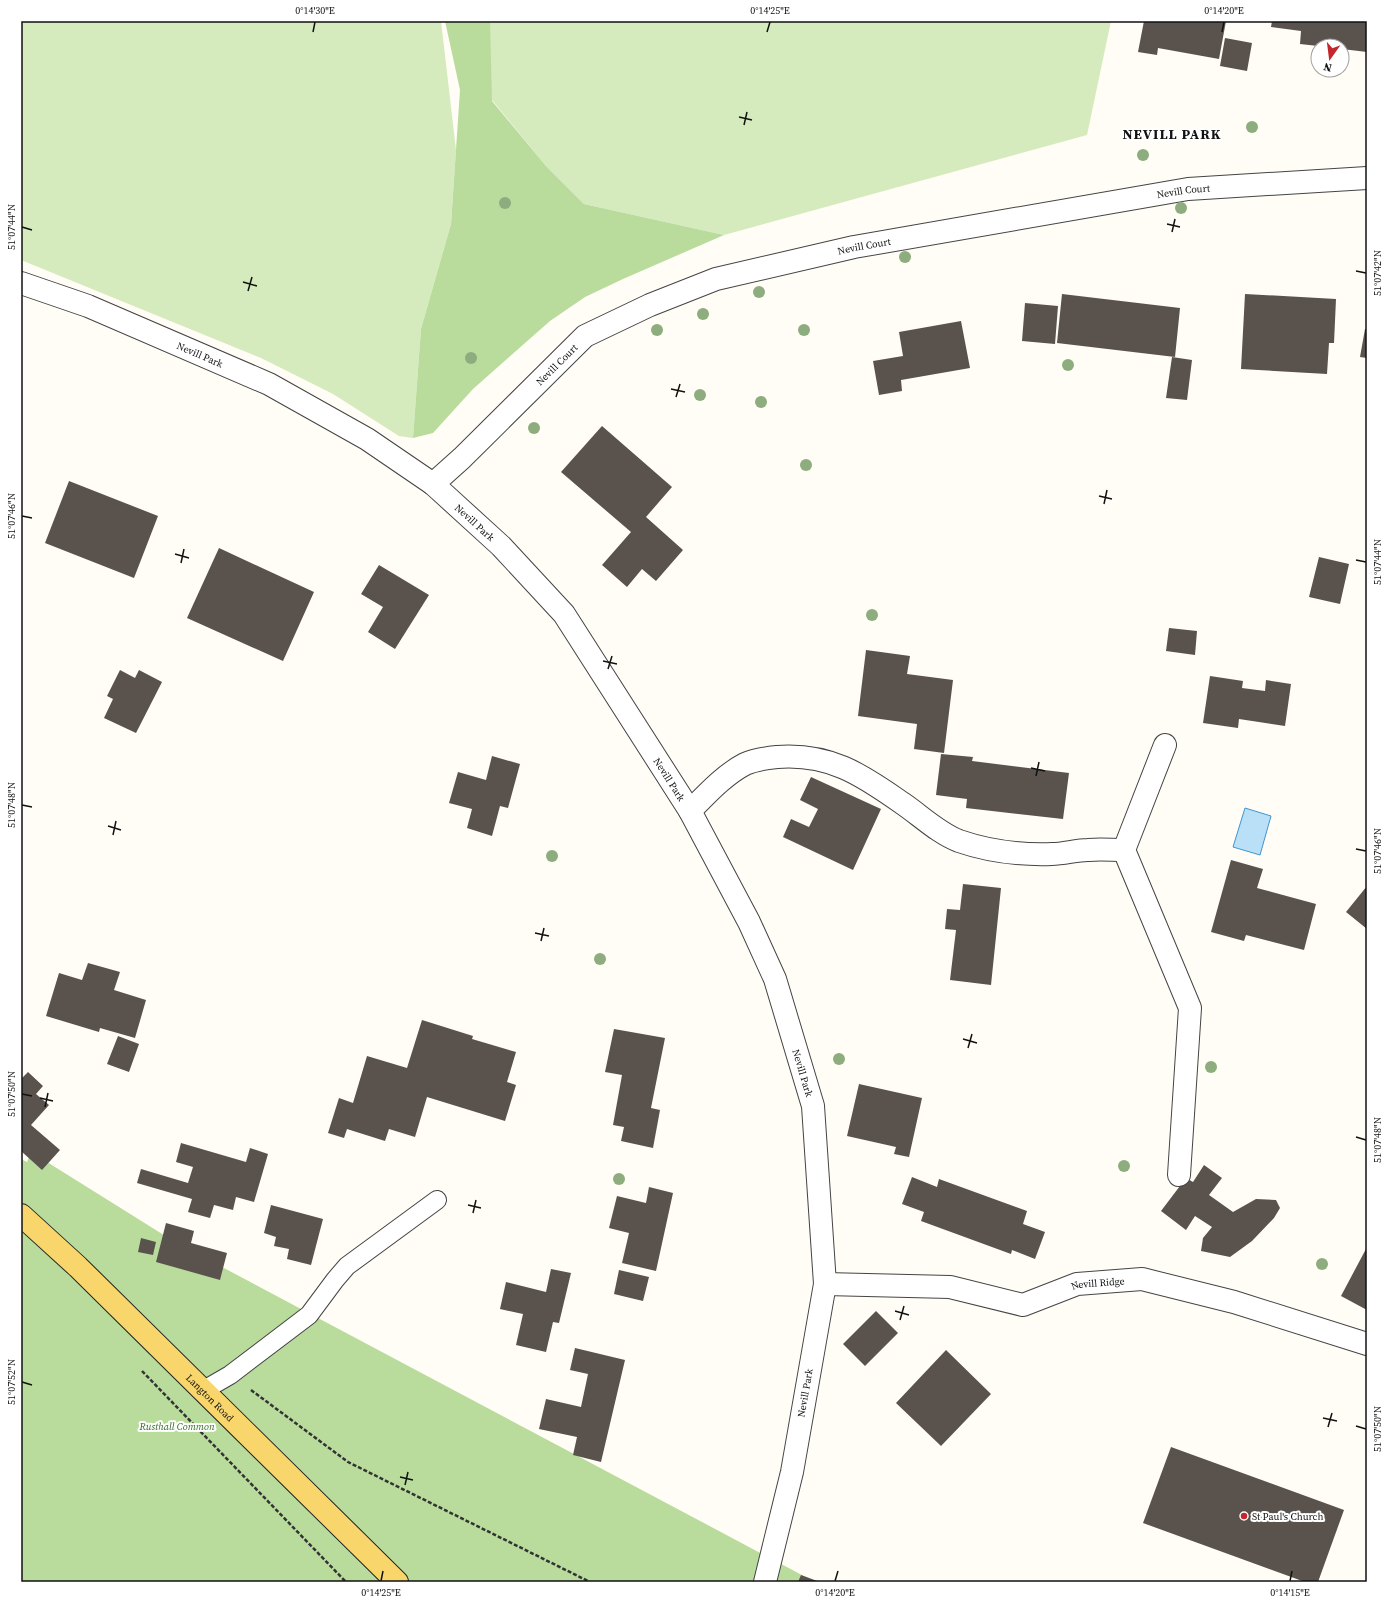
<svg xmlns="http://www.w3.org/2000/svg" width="1388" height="1603" font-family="'Source Serif 4',serif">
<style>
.green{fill:#d5ebbd}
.forest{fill:#b9dc9c}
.water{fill:#b9e0f7;stroke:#3f96cf}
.building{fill:#5a524d}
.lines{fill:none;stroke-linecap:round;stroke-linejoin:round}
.service-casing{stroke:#444;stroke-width:20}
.minor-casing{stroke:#444;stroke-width:24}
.primary-casing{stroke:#222;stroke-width:24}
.path{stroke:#333;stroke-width:2.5;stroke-dasharray:4 2;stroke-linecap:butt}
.service{stroke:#fff;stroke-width:18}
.minor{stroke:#fff;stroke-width:22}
.primary{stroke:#f9d66b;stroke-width:22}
.tree{fill:#8dad7f}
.ticks{fill:none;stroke:#111;stroke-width:1.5}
.poi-dot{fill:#c4262e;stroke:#fff;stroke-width:1.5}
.labels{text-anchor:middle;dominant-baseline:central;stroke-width:4;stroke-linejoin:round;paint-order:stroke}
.street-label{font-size:10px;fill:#111;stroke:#fff}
.park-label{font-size:10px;font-style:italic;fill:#2f6b1f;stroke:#fff}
.poi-label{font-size:10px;fill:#111;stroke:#fff;text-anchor:start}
.district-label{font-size:14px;font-weight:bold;letter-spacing:1px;fill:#111;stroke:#fff}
.neatline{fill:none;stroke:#111;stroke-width:1.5}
.ticks-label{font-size:10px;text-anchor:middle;fill:#111}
</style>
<rect width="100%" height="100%" fill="#fffdf5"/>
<path class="green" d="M21,21H441L456,150L451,224L421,329L413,438L399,436L333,394L261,358L21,260Z
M482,21H1111L1087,135L724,235L584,204L546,166L492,100Z"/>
<path class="forest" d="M445,21H490L492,101L546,166L584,204L724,235L623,279L585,297L550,321L473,389L433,433L413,438L421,329L451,224L460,90Z
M31,1152L175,1242L815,1582H21V1159L27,1162Z"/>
<path class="water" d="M1245,808L1271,816L1260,855L1233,847Z"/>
<path class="building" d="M1144,21H1226L1219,59L1158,48L1157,55L1138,52Z
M1272,21H1367V52L1342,49V46H1318L1300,44L1301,31L1271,27Z
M1225,38L1252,43L1247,71L1220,66Z
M1062,294L1180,308L1175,357L1057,343Z
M1245,294L1336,299L1334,343H1329L1327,374L1241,369Z
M1025,303L1058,306L1055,344L1022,341Z
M961,321L970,368L901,380L902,391L879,395L873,361L903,356L899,332Z
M1365,329H1367V358L1360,357Z
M1172,357L1192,360L1187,400L1166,398Z
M602,426L672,487L646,517L683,550L656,581L642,569L627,587L602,565L631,532L561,472Z
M69,481L158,516L134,578L45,543Z
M219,548L314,592L283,661L187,618Z
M1319,557L1349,564L1340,604L1309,597Z
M379,565L429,595L395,649L368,632L383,607L361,594Z
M1169,628L1197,631L1195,655L1166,651Z
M866,650L910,656L907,674L953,680L944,753L914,749L917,724L858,716Z
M120,670L135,678L139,670L162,682L136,733L104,718L113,699L107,696Z
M1210,676L1243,681L1242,688L1265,691L1266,680L1291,684L1285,726L1239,719L1238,728L1203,723Z
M941,754L973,757L972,761L1069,773L1063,819L966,808L967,799L936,795Z
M492,756L520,764L508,808L500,806L492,836L467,828L472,809L449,803L458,772L486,780Z
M811,777L881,809L853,870L783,837L791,819L809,827L818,809L800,800Z
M1231,860L1263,869L1257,888L1316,904L1304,950L1246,935L1244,941L1211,932Z
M963,884L1001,888L991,985L950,980L956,930L945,929L947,909L960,910Z
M1367,886V929L1346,912Z
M88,963L120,972L114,990L146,1000L135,1038L100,1028L99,1032L46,1016L59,973L82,980Z
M422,1020L473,1036L472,1039L516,1052L507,1082L516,1085L505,1121L427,1097L415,1137L389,1129L385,1141L347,1129L344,1138L328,1133L339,1098L353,1103L367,1056L407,1068Z
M614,1029L665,1038L651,1108L660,1110L653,1148L621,1141L624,1127L613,1125L622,1075L605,1072Z
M118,1036L139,1044L129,1072L107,1064Z
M28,1072L43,1086L36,1094L49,1105L31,1125L60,1150L42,1170L21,1151V1079Z
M859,1084L922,1098L909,1157L894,1154L896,1147L847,1136Z
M181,1143L246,1162L250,1148L268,1154L254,1202L236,1197L233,1210L214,1205L210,1218L188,1212L192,1199L137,1183L141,1169L188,1183L193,1167L176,1162Z
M1204,1165L1222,1178L1209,1195L1233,1212L1256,1199L1276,1200L1280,1208L1274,1218L1252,1241L1230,1257L1201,1251L1203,1238L1212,1227L1195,1216L1186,1230L1161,1211L1186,1178L1193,1182Z
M912,1177L937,1187L939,1179L1027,1211L1023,1224L1045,1232L1035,1259L1012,1250L1011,1254L921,1221L924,1212L902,1204Z
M649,1187L673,1193L656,1271L622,1263L629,1233L609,1228L617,1196L646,1203Z
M271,1205L323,1219L311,1265L287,1259L289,1249L274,1246L276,1237L264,1233Z
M166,1223L194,1231L191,1243L227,1253L220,1280L156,1262Z
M141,1238L156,1242L153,1255L138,1252Z
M1367,1247V1310L1341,1296Z
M551,1269L571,1273L559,1323L553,1322L546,1352L516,1345L523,1314L500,1309L506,1282L546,1292Z
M619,1270L649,1277L643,1301L614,1294Z
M876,1311L898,1333L865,1366L843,1344Z
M575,1348L625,1360L601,1462L573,1455L577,1437L539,1429L546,1399L581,1407L588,1374L570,1370Z
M946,1350L991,1394L941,1446L896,1403Z
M1171,1447L1344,1510L1318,1582H1305L1143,1523Z
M801,1575L820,1582H798Z"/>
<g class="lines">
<defs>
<path id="service" d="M204,1390L230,1375L309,1315L335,1280L347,1266L437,1200"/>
<g id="minor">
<path id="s1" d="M21,283L88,306L269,384L367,439L433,484L501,546L564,614L690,811L749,922L775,979L813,1106L825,1284L792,1472L765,1582"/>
<path id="s2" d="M433,484L462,458L585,336L650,305L716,279L854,247L1188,189L1367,178"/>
<path d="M1165,745L1124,850L1190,1008L1179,1175"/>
<path d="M690,811C707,794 724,775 745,764C754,760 767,758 777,757C829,753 861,774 902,803C920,815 938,833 959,841C988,851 1022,855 1052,854C1064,854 1076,850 1088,850C1100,849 1112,850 1124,850"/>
<path id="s3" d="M825,1284L950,1287L1023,1305L1077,1284L1142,1279L1234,1302L1367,1344"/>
</g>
<g id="primary">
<path id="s4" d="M21,1215L78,1267L397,1582"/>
</g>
</defs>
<use href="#service" class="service-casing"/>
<use href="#minor" class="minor-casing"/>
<use href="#primary" class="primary-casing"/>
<path class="path" d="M142,1371L346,1582
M251,1390L348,1462L590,1582"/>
<use href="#service" class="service"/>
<use href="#minor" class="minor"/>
<use href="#primary" class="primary"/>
</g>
<g class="tree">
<circle cx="1252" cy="127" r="6"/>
<circle cx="1143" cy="155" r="6"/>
<circle cx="505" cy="203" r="6"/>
<circle cx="1181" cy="208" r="6"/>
<circle cx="905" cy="257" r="6"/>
<circle cx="759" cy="292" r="6"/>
<circle cx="703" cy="314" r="6"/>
<circle cx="657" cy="330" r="6"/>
<circle cx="804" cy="330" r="6"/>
<circle cx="471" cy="358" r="6"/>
<circle cx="1068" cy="365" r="6"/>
<circle cx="700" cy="395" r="6"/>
<circle cx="761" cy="402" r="6"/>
<circle cx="534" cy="428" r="6"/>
<circle cx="806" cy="465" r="6"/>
<circle cx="872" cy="615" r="6"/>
<circle cx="552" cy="856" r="6"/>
<circle cx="600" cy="959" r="6"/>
<circle cx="839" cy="1059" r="6"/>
<circle cx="1211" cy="1067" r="6"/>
<circle cx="1124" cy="1166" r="6"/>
<circle cx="619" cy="1179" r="6"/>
<circle cx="1322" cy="1264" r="6"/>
</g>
<path class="ticks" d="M313,32L315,22M767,32L770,22M1222,32L1224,22M739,117L752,120M744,125L747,112M1167,224L1180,227M22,227L32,230M1172,232L1175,219M1356,271L1366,273M243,282L257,286M248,291L252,277M671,389L685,392M676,397L680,384M1099,496L1112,499M1104,504L1107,490M22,516L32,518M175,554L189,558M1356,560L1366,562M181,563L184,549M603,661L617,664M608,669L612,656M1031,768L1045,771M1036,776L1039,762M22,805L32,807M108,826L121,830M113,835L116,821M1356,849L1366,851M535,933L549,936M541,941L544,928M963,1039L977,1043M968,1048L972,1034M22,1094L32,1096M40,1098L53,1101M45,1107L48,1093M1356,1137L1366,1140M468,1205L481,1208M473,1213L476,1200M895,1311L909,1315M900,1320L904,1306M22,1382L32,1385M1323,1418L1337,1421M1356,1426L1366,1429M1328,1427L1332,1413M400,1477L413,1480M405,1485L408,1472M381,1581L383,1571M835,1581L838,1571M1290,1581L1292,1571"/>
<circle class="poi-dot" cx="1244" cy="1516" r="4"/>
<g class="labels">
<g class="street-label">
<text stroke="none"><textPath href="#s2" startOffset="831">Nevill Court</textPath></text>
<text stroke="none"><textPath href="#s2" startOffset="507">Nevill Court</textPath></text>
<text stroke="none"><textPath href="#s1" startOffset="193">Nevill Park</textPath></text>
<text stroke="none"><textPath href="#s2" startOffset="172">Nevill Court</textPath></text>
<text stroke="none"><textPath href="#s1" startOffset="517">Nevill Park</textPath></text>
<text stroke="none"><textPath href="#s1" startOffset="841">Nevill Park</textPath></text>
<text stroke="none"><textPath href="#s1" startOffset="1165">Nevill Park</textPath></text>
<text stroke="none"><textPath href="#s3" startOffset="279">Nevill Ridge</textPath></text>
<text transform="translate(805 1393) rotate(-80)">Nevill Park</text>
<text stroke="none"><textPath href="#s4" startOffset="263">Langton Road</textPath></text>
</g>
<g class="park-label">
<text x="177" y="1426">Rusthall Common</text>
</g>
<g class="poi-label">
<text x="1252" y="1516">St Paul's Church</text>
</g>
<g class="district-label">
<text x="1172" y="134">NEVILL PARK</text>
</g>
</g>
<rect width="1388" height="1603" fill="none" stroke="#ffffff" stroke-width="44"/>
<g transform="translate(1330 58) rotate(194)"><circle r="19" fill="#ffffff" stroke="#a0a0a0"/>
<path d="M0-3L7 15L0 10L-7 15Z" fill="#c4262e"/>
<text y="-6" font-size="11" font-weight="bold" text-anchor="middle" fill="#111111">N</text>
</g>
<rect x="22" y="22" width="1344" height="1559" class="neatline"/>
<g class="ticks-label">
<text x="315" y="14">0°14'30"E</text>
<text x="770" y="14">0°14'25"E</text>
<text x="1224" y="14">0°14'20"E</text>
<text transform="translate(11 227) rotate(-90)" y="4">51°07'44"N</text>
<text transform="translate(1377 273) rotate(-90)" y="4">51°07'42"N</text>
<text transform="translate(11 516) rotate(-90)" y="4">51°07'46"N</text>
<text transform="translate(1377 562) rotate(-90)" y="4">51°07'44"N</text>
<text transform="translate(11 805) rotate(-90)" y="4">51°07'48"N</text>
<text transform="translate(1377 851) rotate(-90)" y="4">51°07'46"N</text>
<text transform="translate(11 1094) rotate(-90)" y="4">51°07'50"N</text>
<text transform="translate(1377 1140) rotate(-90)" y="4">51°07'48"N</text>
<text transform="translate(11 1382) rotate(-90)" y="4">51°07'52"N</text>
<text transform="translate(1377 1429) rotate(-90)" y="4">51°07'50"N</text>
<text x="381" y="1596">0°14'25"E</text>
<text x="835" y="1596">0°14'20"E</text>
<text x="1290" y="1596">0°14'15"E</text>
</g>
</svg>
